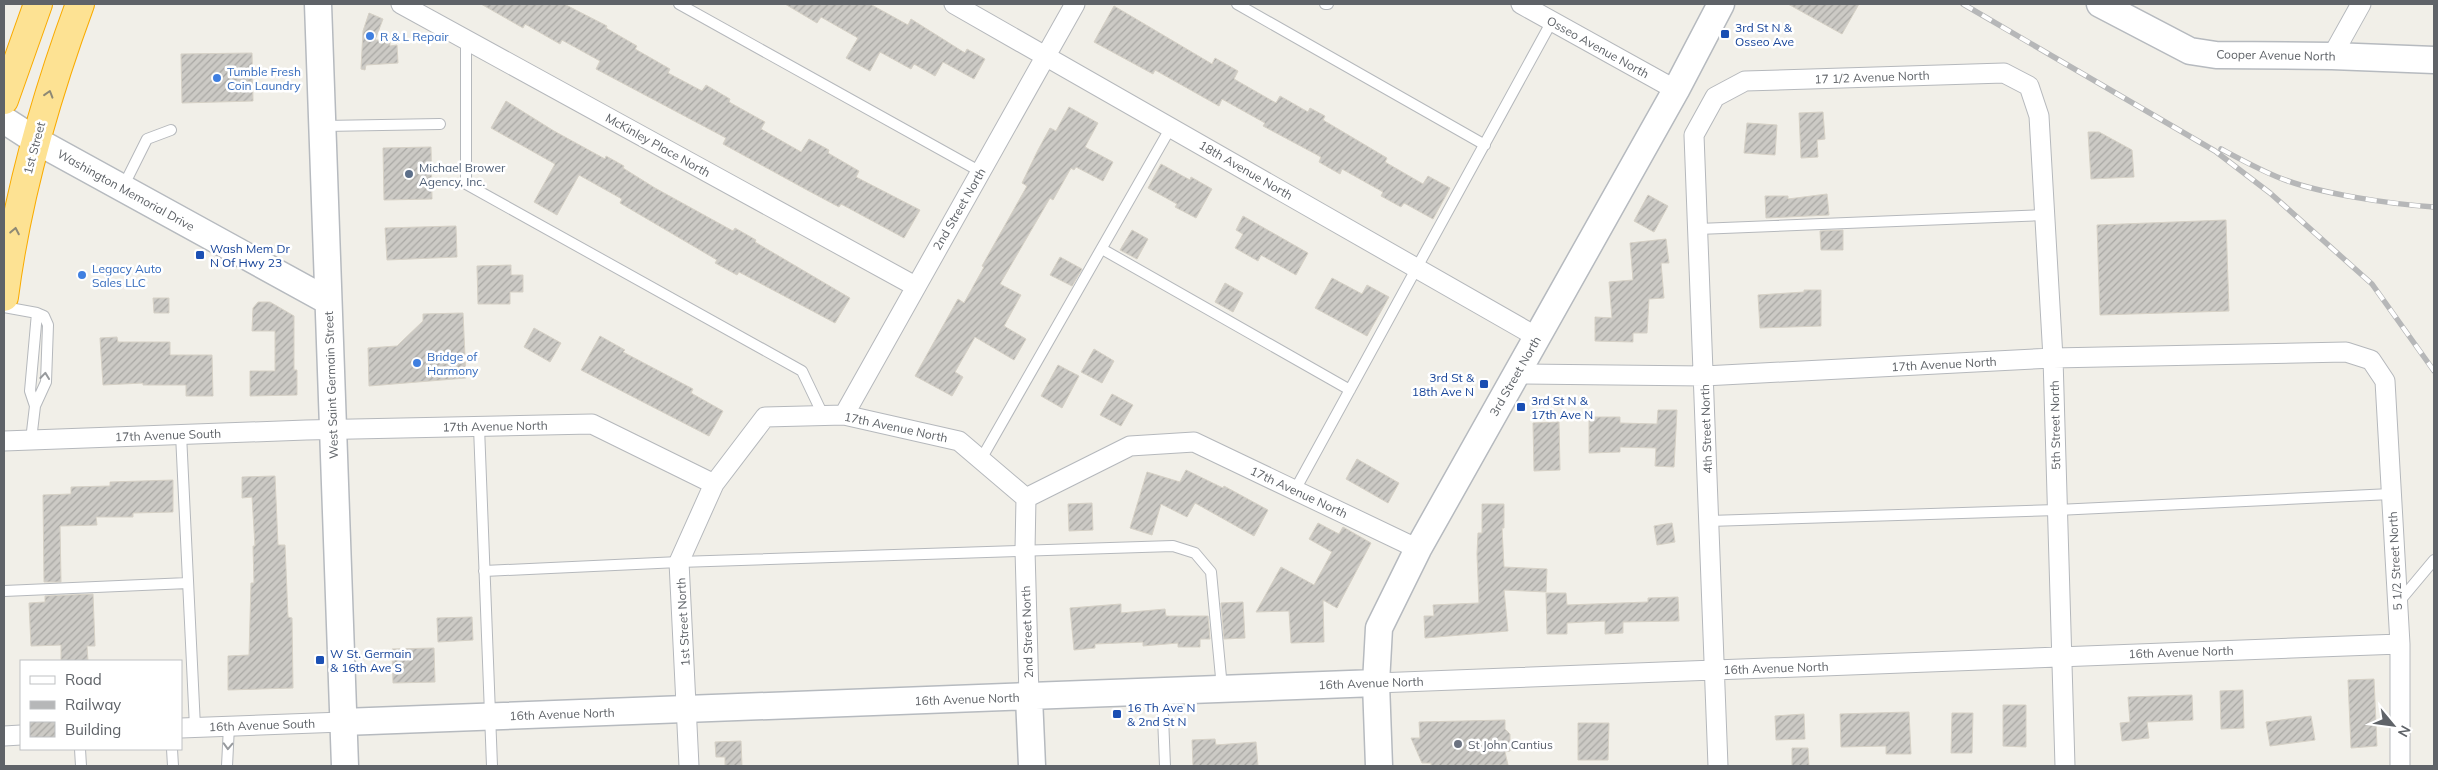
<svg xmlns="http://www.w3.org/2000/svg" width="2438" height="770" font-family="Mulish,sans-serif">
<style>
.building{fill:url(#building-hatch);stroke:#d6d1c6}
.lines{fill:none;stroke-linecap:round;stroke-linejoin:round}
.lane-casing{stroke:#b5b8bc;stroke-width:12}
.street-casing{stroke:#b5b8bc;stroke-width:21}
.secondary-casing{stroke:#b6babf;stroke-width:29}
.highway-casing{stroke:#f9ab00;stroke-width:30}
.lane{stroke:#fff;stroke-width:10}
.street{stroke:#fff;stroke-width:19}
.secondary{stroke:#fff;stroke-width:26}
.highway{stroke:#fde293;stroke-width:28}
.rail-casing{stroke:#b6b7b8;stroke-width:5.5}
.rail{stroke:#fff;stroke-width:4;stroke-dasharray:11;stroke-linecap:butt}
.oneway{stroke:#8e8975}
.oneway2{stroke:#979a9d}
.transit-dot{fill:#1a4fb4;stroke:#fff;stroke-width:2}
.shop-dot{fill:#3f7fe0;stroke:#fff;stroke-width:2}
.service-dot{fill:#5c6f8a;stroke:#fff;stroke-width:2}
.worship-dot{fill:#6b7280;stroke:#fff;stroke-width:2}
.labels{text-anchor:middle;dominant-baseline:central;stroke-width:5;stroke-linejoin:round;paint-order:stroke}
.transit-label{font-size:12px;fill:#164399;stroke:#fff;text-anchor:start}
.shop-label{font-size:12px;fill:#366cbe;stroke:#fff;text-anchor:start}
.street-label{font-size:12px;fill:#5f6368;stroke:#fff}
.service-label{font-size:12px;fill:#4e5e75;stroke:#fff;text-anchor:start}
.worship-label{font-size:12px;fill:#5b616d;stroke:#fff;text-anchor:start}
</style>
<defs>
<pattern id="building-hatch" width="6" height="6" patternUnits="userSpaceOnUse" patternTransform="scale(1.25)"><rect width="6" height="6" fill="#cccac5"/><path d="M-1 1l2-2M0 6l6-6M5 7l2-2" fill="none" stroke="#a9a8a4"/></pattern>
</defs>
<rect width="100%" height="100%" fill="#f1efe8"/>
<path class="building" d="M481,4H564L607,26L606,28L637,46L635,49L670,69L668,73L702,91L706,85L730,99L729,102L765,122L761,129L801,152L809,139L829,150L828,153L859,171L856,177L920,210L904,238L841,204L839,207L807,190L723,144L726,138L596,69L600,61L562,40L560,44L525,24L523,28Z
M785,4H870L908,25L911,19L965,53L967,49L985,59L974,79L943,62L935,76L914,64L911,69L880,52L870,71L846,58L858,38L821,17L817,23Z
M1788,4H1859L1842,34Z
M1114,6L1212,64L1215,58L1238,71L1234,79L1276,103L1280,96L1308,112L1310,108L1325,116L1323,120L1387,158L1385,162L1423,184L1428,176L1450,188L1433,219L1404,203L1401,207L1381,196L1383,192L1342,169L1340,174L1319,162L1321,157L1263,126L1265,123L1222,99L1219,106L1155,70L1153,74L1094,42Z
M369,13L383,19L375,40H390V46L397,45L398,63L366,65L365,70L361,69L363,31Z
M252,53L253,101L182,103L181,54Z
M506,101L554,131L605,159L606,156L624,166L623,168L655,188L733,231L735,228L756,240L755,242L850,298L835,323L739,272L737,275L715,263L717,260L620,203L622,199L579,175L557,215L534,202L555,164L491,128Z
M1069,107L1098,123L1085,147L1113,162L1103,181L1076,167L1074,170L1071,168L1053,200L1050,198L1000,284L1021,295L1004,326L1026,339L1014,360L975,337L955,372L963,377L952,396L915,376L958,299L964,303L984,267L982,266L1027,186L1022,183L1038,150L1050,128L1056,131Z
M1823,112L1825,139L1817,140L1818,157L1801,158L1799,113Z
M1747,123L1777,125L1775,155L1744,153Z
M2088,132H2099L2132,150L2134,177L2091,179Z
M431,147L432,199L384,200L383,148Z
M1161,164L1190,180L1191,177L1212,189L1196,218L1175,207L1177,204L1148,188Z
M1827,194L1829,215L1766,218L1765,196H1788V199Z
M1648,195L1668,206L1654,232L1634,221Z
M1243,216L1308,253L1296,275L1261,255L1258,261L1235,248L1243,234L1236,230Z
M2226,220L2229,311L2100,315L2097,225Z
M456,226L457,257L387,260L385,228Z
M1132,230L1148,239L1137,259L1120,250Z
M1843,230V250H1821L1820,231Z
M1666,239L1669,263H1661L1664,298L1649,299L1647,333H1633V342L1595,341V317L1612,318L1609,282L1633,280L1630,243Z
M1060,257L1082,269L1072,286L1050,275Z
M511,265V275H523V292H510V304H478L477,266Z
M1332,278L1362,294L1367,285L1389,297L1367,336L1315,308Z
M1225,283L1243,293L1233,312L1215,302Z
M1804,290H1821V326L1760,328L1758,295L1804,292Z
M153,298H169V313H154Z
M258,302H270L294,316V370H297V395L250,396V371H275V331H252L253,308Z
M463,313L466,378L369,386L368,348L397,346L423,321V314Z
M534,328L561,343L550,362L524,347Z
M600,336L625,350L623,352L693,389L691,393L723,411L709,436L581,370Z
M117,337L118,342H170V355H212L213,396H186V385H143V383L103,385L100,338Z
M1094,349L1114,361L1102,383L1081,372Z
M1058,365L1079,376L1062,408L1041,396Z
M1112,394L1133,405L1121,426L1100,415Z
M1658,410H1677L1674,467L1655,466L1656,448L1620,447V452L1589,453V417H1620V423L1657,424Z
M1559,422L1560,470L1534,471L1533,423Z
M1357,459L1399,483L1388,503L1346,479Z
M1186,470L1223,488L1224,486L1268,510L1254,536L1195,503L1187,517L1161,504L1152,535L1130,528L1147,472L1180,482Z
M275,476L278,545H285L288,617L292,618L293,688L228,690V656L249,655L251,583H254L253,546H255L252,497L242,498V477Z
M173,480V512L133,513V517H96L97,525L60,526L61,582H44L43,495L71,494V487L110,486V482Z
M1092,503L1093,530L1069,531L1068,504Z
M1482,504H1504V528H1502L1504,567L1547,569L1546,592L1504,590L1508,631L1425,638L1424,616H1434L1433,605L1479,603L1477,554L1478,533H1482Z
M1318,523L1339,534L1343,527L1371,543L1337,608L1323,600L1324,642L1291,643L1289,611L1256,612L1281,567L1314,585L1332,552L1309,539Z
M1672,523L1675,542L1657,545L1654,526Z
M1546,593H1566L1567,605L1648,602V598L1678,597L1679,621L1623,622V633L1605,634V621L1567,623V634H1547Z
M93,594L95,646H87L88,661H61V645L31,646L29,603L45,602V596Z
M1243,602L1245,638L1224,639L1221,603Z
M1121,604V613L1165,609L1166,616H1208L1210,639H1200V647H1178V643L1143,646V642L1095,644V648L1074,650L1070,608Z
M472,617L473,640L438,642L437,618Z
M434,648L435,682L393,683L392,649Z
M2374,679L2377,746L2351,748L2348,680Z
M2243,690L2244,728L2221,729L2220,691Z
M2192,695L2193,720L2147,722L2149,738L2122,741L2120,723L2130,722L2128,697Z
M2003,705H2026V747L2003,746Z
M1909,712L1911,754H1886V746L1841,747L1840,714Z
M1952,713H1973L1972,753H1951Z
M1804,714L1805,739L1776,740L1775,716Z
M2311,716L2315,740L2270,746L2266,722Z
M1505,720V729L1510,734V751L1505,752L1508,765L1431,766V763H1422L1411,738H1420L1419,722Z
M1578,723H1609L1608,760H1578Z
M1215,739L1216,745L1256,742L1258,766H1193L1192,740Z
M741,741L742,766H725V757H716L715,742Z
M1792,748H1808L1809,766H1792Z"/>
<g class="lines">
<defs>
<path id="lane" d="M679,4L981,172
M1237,4L1485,145
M1325,4H1328
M466,39V184L802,371L823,415
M324,126L440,124
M123,187L147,139L171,130
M1698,229L2045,215
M1102,249L1350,390
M4,307L37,313L44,316L48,325L46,382L35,406L31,440
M35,406L30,391L37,313
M479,427L492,766
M181,434L195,727
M980,461L1171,127
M1295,490L1552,21
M1709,521L2057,510L2391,494
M484,571L679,562L1173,546L1195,553L1211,572L1222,688
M4,591L188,583
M2398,603L2434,560
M1162,692L1165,766
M80,749L81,766
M172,749L173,766
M227,766L229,726"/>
<path id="street" d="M401,4L915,286
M954,4L1537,337
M1521,4L1676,90
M2332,56L2361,4
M1516,374L1704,376L2053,358L2346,352L2371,360L2385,381L2400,644V766
M844,415L1075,4
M4,441L306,430L592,424L714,484L765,417L844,415L959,441L1026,498
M1026,498L1130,446L1194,442L1418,549
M1026,498L1025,550L1029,697
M1376,683L2400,644
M181,728L343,722
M4,736L21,735
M689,766L679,562L714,484
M1718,766L1694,135L1715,97L1745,81L2004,73L2029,86L2039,116L2053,358L2065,766"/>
<path id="secondary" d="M318,4L345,766
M2100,4L2190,51L2216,55L2332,56L2434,60
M4,120L35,140L328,301
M1029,697L1032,766
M343,722L1376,683
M1379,766L1376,683L1379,628L1418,549L1676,90L1721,4"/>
<path id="highway" d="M4,100L38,4
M4,297C17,196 45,99 80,4"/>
</defs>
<use href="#lane" class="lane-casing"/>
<use href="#street" class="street-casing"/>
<use href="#secondary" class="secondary-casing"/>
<use href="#highway" class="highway-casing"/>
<use href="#lane" class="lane"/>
<use href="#street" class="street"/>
<use href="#secondary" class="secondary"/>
<use href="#highway" class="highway"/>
<defs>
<path id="rail" d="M1963,4L2215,151L2270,193L2372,284L2434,371
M2221,149C2240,159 2260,170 2280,178C2320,194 2390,204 2434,207"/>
</defs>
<use href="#rail" class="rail-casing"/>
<use href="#rail" class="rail"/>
</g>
<defs><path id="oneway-chevron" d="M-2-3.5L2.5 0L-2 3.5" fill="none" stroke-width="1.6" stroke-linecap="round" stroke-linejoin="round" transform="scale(1.25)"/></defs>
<g class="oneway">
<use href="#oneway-chevron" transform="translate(49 94) rotate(-73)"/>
<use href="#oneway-chevron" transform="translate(15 231) rotate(-79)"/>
</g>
<g class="oneway2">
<use href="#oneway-chevron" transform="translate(45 376) rotate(-84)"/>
<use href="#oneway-chevron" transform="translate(228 746) rotate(92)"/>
</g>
<g class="transit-dot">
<rect x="1720" y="29" width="10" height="10" rx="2.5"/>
<rect x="195" y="250" width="10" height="10" rx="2.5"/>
<rect x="1479" y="379" width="10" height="10" rx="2.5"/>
<rect x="1516" y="402" width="10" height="10" rx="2.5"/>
<rect x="315" y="655" width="10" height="10" rx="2.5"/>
<rect x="1112" y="709" width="10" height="10" rx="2.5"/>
</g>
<g class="shop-dot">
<circle cx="370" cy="36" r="5"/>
<circle cx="217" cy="78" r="5"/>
<circle cx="82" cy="275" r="5"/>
<circle cx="417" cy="363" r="5"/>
</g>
<circle class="service-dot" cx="409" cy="174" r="5"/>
<circle class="worship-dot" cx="1458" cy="744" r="5"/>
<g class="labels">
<g class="transit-label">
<text x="1735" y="27">3rd St N &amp;<tspan x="1735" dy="14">Osseo Ave</tspan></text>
<text x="210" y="248">Wash Mem Dr<tspan x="210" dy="14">N Of Hwy 23</tspan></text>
<text x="1474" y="377" text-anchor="end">3rd St &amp;<tspan x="1474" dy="14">18th Ave N</tspan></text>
<text x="1531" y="400">3rd St N &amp;<tspan x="1531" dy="14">17th Ave N</tspan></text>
<text x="330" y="653">W St. Germain<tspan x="330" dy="14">&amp; 16th Ave S</tspan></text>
<text x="1127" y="707">16 Th Ave N<tspan x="1127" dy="14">&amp; 2nd St N</tspan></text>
</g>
<g class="shop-label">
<text x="380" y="36">R &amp; L Repair</text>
<text x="227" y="71">Tumble Fresh<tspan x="227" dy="14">Coin Laundry</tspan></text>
<text x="92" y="268">Legacy Auto<tspan x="92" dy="14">Sales LLC</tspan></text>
<text x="427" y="356">Bridge of<tspan x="427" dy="14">Harmony</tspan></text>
</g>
<g class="street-label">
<text transform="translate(1598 47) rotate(29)">Osseo Avenue North</text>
<text transform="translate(2276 55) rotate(1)">Cooper Avenue North</text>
<text transform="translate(1872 77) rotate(-2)">17 1/2 Avenue North</text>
<text transform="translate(658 145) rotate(29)">McKinley Place North</text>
<text transform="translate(34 148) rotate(-75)">1st Street</text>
<text transform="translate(1246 170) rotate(30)">18th Avenue North</text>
<text transform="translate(126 190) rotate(29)">Washington Memorial Drive</text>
<text transform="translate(959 209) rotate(-60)">2nd Street North</text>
<text transform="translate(1944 364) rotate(-3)">17th Avenue North</text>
<text transform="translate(1515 376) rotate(-60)">3rd Street North</text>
<text transform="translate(331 385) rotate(-92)">West Saint Germain Street</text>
<text transform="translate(2055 425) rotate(-91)">5th Street North</text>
<text transform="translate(495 426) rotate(-1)">17th Avenue North</text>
<text transform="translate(896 427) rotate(12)">17th Avenue North</text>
<text transform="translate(1706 429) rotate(-92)">4th Street North</text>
<text transform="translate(168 435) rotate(-2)">17th Avenue South</text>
<text transform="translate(1299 492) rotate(25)">17th Avenue North</text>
<text transform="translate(2395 561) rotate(-93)">5 1/2 Street North</text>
<text transform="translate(683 622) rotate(-93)">1st Street North</text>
<text transform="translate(1027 632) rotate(-92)">2nd Street North</text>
<text transform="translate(2181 652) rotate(-2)">16th Avenue North</text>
<text transform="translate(1776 668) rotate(-2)">16th Avenue North</text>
<text transform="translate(1371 683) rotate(-2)">16th Avenue North</text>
<text transform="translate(967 699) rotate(-2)">16th Avenue North</text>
<text transform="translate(562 714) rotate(-2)">16th Avenue North</text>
<text transform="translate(262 725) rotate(-2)">16th Avenue South</text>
</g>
<g class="service-label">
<text x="419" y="167">Michael Brower<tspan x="419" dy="14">Agency, Inc.</tspan></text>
</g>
<g class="worship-label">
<text x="1468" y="744">St John Cantius</text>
</g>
</g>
<rect width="2438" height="770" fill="none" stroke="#5f6368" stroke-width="10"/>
<rect x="20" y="660" width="162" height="90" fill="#ffffff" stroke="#bfc1c3"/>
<rect x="30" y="676" width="25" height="8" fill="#ffffff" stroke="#bfc1c3"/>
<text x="65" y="685" font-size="15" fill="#5f6368">Road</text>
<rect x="30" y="701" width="25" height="8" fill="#b6b7b8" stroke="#bfc1c3"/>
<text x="65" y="710" font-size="15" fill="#5f6368">Railway</text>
<rect x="30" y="722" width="25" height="15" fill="url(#building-hatch)" stroke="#bfc1c3"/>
<text x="65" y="735" font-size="15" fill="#5f6368">Building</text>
<g transform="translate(2393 725) rotate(119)" stroke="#ffffff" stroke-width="4" paint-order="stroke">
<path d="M0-4L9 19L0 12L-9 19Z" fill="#5f6368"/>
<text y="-8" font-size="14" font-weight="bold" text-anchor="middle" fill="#5f6368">N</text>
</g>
</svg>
